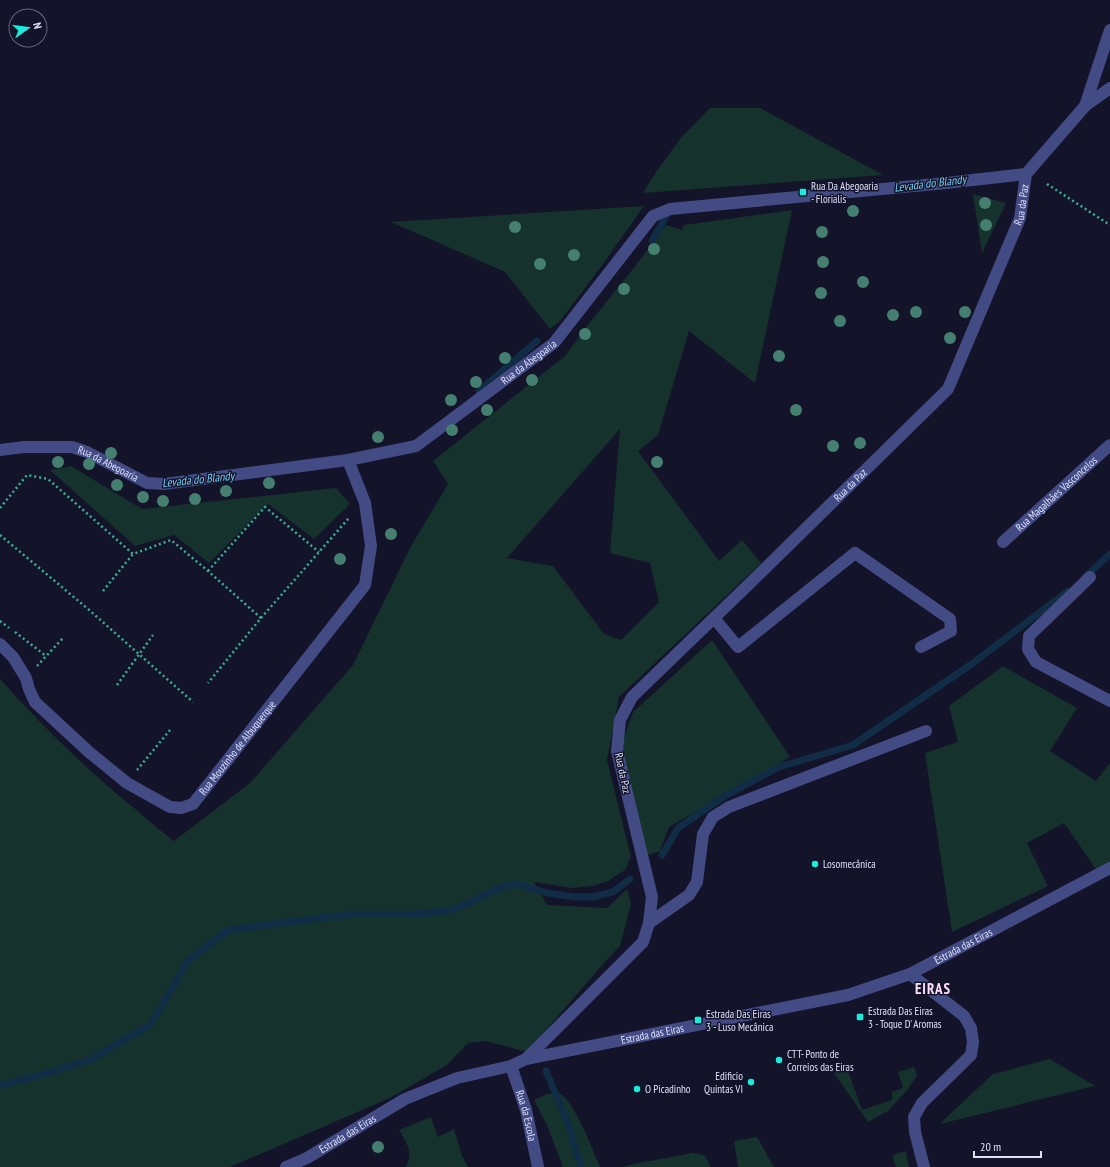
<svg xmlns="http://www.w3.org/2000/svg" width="1110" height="1167" font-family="'PT Sans Narrow',sans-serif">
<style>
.green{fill:#16322d;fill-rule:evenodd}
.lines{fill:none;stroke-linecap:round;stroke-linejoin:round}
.stream{stroke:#102d45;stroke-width:7}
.path{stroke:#3bb296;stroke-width:2.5;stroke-dasharray:2 3;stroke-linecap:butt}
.minor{stroke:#424b84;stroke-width:12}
.tree{fill:#457f70}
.poi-dot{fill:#1aecdc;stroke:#131329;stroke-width:1.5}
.labels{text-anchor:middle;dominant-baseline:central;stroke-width:3;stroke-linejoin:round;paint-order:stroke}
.poi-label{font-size:11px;fill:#dee0fc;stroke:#131329;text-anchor:start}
.street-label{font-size:11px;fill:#dee0fc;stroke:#131329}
.water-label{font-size:12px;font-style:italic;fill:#75cff3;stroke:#131329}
.district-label{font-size:15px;font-weight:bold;letter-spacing:1px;fill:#fce0f7;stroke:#131329}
</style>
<rect width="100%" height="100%" fill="#131329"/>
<path class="green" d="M710,108H760L883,175L643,193L656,172L680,139Z
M973,194L1006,203L982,253Z
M644,206L598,271L560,321L550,329L505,272L391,222Z
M792,210L755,383L689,331L658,435L638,451L719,561L742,540L761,563L619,697L607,760L631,857L625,870L608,881L593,886L571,888L534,882L547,905L607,908L627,889L631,904L620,946L604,963L527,1052L486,1041L468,1043L447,1065L390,1098L230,1167H0V679C43,727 89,772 139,812C150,822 162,832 174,841L250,783L353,665L411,546L448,484L433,461L565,356L587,326L636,265L666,225L682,230L684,225ZM620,429L610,553L650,563L659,602L621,640L604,634L553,566L507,558Z
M71,466L142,509L336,488L350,504L314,539L268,504L209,563L174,535L135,546L50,470Z
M712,640L790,757L669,827L660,851L645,856L619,752L633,712Z
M1003,666L1077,708L1050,751L1096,781L1110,763V865L1098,872L1064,823L1027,843L1048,886L952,932L925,753L958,742L949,706Z
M1050,1059L1095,1086L940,1124L951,1113L993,1074Z
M914,1067L917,1075L908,1089L888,1111L868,1122L834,1073L847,1068L862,1110L892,1100V1092L903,1088L898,1072Z
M547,1094C551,1094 556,1094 560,1094C573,1098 594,1153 600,1167H563L546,1123L534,1100Z
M431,1117L438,1137L454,1129L462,1156L468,1167H406C414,1152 406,1142 399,1130Z
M757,1137L774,1167H738L734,1141Z
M906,1151L909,1167H896L892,1155Z
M693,1153L704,1155L708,1161L710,1167H623L633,1164Z"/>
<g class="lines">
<path class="stream" d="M652,241L669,211
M479,391L537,341
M1085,577L1110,554
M662,855L678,828L723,797L779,767L853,745L973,663L1068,591
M546,1071L569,1126L581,1167
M0,1085L37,1076L90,1060L151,1024L188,961L228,930L351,914H419L453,910L504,886L517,884L547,893L575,897H592L613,892L630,879"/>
<path class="path" d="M1047,184L1110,225
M0,508L27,475L48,479L133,554L171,540L208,571L261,618L208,683
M0,535L88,609L193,702
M208,571L265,507L319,552
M103,591L133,554
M261,618L349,518
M0,621L9,628
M15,632L46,656
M37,666L63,638
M117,685L153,635
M137,770L170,730"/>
<g class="minor">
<path d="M1085,106L1110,88"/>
<path id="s1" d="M0,450L24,447H72L87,452L147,483L164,484L348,460L416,446L554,343L653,216L670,209L946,183L1026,174"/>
<path id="s2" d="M1003,542L1110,445"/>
<path d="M1090,577L1029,636L1028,649L1036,662L1110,701"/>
<path d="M714,618L738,647L855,553L950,619L951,631L921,647"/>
<path id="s3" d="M0,644L13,657L26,678L29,689L35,702L89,752L127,783L170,807L181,808L193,804L365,585L371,546L365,503L348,460"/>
<path d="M649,923L689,895L697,882L703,834L713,817L729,807L926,731"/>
<path d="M910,974L964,1016L971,1028L973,1042L971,1055L922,1103L914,1117L915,1132L924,1167"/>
<path id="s4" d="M526,1059L643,942L649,923L652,897L617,751L620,720L632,697L745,588L948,389L1020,218L1026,174L1085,106L1110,30"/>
<path id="s5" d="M511,1066L526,1110L538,1167"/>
<path id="s6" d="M286,1167L307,1158L405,1099L457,1078L511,1066L526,1059L848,995L910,974L1110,868"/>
</g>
</g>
<g class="tree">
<circle cx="985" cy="203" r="6"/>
<circle cx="853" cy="211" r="6"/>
<circle cx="986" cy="225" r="6"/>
<circle cx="515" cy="227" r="6"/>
<circle cx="822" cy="232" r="6"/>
<circle cx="654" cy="249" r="6"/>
<circle cx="574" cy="255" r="6"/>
<circle cx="823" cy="262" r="6"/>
<circle cx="540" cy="264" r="6"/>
<circle cx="863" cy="282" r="6"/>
<circle cx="624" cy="289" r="6"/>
<circle cx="821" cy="293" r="6"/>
<circle cx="916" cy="312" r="6"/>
<circle cx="965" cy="312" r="6"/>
<circle cx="893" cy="315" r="6"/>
<circle cx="840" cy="321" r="6"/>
<circle cx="585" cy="334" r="6"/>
<circle cx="950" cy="338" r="6"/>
<circle cx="779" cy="356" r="6"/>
<circle cx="505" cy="358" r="6"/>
<circle cx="532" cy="380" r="6"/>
<circle cx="476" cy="382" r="6"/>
<circle cx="451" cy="400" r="6"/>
<circle cx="487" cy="410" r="6"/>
<circle cx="796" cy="410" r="6"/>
<circle cx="452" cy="430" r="6"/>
<circle cx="378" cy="437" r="6"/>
<circle cx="860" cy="443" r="6"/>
<circle cx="833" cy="446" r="6"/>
<circle cx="111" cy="453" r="6"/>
<circle cx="58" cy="462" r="6"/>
<circle cx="657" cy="462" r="6"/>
<circle cx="89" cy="464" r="6"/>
<circle cx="269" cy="483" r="6"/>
<circle cx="117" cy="485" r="6"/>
<circle cx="226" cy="491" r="6"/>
<circle cx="143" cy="497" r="6"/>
<circle cx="195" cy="499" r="6"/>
<circle cx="163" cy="501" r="6"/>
<circle cx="391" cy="534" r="6"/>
<circle cx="340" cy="559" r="6"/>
<circle cx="378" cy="1147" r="6"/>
</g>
<g class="poi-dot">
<rect x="799" y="188" width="8" height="8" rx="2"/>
<circle cx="815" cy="864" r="4"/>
<rect x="856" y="1013" width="8" height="8" rx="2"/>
<rect x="694" y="1016" width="8" height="8" rx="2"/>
<circle cx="779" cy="1060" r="4"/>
<circle cx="751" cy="1082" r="4"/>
<circle cx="637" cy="1089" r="4"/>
</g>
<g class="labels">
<g class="poi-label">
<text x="811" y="186">Rua Da Abegoaria<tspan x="811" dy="13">- Florialis</tspan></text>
<text x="823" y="864">Losomecânica</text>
<text x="868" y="1011">Estrada Das Eiras<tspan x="868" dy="13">3 - Toque D' Aromas</tspan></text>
<text x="706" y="1014">Estrada Das Eiras<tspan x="706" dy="13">3 - Luso Mecânica</tspan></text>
<text x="787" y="1054">CTT- Ponto de<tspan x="787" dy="13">Correios das Eiras</tspan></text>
<text x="743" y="1076" text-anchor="end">Edificio<tspan x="743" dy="13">Quintas VI</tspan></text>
<text x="645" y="1089">O Picadinho</text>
</g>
<g class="street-label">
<text stroke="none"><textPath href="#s4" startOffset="1059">Rua da Paz</textPath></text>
<text stroke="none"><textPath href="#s1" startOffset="568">Rua da Abegoaria</textPath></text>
<text stroke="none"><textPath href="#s1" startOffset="112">Rua da Abegoaria</textPath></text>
<text stroke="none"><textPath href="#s4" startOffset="723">Rua da Paz</textPath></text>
<text stroke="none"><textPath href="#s2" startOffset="72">Rua Magalhães Vasconcelos</textPath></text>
<text stroke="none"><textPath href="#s3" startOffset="336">Rua Mouzinho de Albuquerque</textPath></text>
<text transform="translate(623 773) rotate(78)">Rua da Paz</text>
<text stroke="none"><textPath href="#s6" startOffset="719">Estrada das Eiras</textPath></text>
<text stroke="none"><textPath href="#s6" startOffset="394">Estrada das Eiras</textPath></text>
<text stroke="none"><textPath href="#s5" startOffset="52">Rua da Escola</textPath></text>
<text stroke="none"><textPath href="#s6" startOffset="70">Estrada das Eiras</textPath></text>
</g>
<g class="water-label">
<text transform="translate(930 183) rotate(-7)">Levada do Blandy</text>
<text transform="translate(198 479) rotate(-6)">Levada do Blandy</text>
</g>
<g class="district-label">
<text x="933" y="988">EIRAS</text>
</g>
</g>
<g transform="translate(28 28) rotate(76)"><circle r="19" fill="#131329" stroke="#64657d"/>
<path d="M0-3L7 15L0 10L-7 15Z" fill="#1aecdc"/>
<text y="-6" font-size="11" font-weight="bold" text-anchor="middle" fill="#dee0fc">N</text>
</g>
<path d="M974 1151v6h67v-6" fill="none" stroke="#dee0fc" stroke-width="2"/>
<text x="980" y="1151" font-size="12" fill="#dee0fc" stroke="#131329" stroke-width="3" paint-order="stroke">20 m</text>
</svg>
